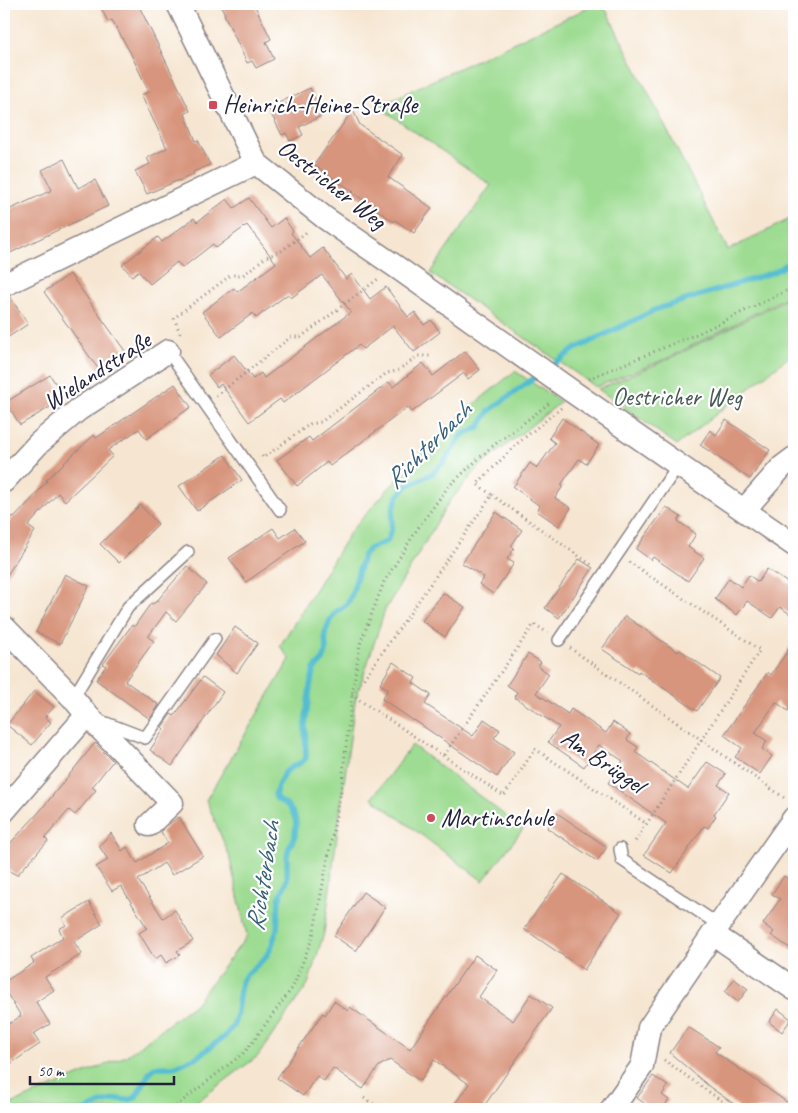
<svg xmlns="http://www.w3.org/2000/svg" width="798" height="1113" font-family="Caveat,sans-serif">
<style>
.green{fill:#9ddc92;stroke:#607f66}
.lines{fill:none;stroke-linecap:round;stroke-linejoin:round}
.stream{stroke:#53bdd0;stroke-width:5.5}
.building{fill:#d8957d}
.service-casing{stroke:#8c8486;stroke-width:14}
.minor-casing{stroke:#8c8486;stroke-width:25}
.path{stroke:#8c8486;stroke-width:3;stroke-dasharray:1 4;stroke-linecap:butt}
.service{stroke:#fff;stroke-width:11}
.minor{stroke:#fff;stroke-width:22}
.poi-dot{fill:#d1495b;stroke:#fff;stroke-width:2}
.labels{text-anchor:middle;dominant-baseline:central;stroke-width:4.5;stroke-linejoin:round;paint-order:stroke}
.poi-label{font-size:25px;fill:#22223b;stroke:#fff;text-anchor:start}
.street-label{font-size:25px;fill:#22223b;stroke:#fff}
.park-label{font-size:25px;fill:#475a55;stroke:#fff}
.water-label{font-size:26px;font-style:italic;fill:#366077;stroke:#fff}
</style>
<rect width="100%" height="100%" fill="#fff"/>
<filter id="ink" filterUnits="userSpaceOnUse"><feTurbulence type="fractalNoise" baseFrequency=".02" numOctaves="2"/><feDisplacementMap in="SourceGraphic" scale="10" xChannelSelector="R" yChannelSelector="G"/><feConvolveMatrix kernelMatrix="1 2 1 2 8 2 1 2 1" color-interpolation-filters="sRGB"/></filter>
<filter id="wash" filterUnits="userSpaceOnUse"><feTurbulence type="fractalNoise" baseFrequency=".0096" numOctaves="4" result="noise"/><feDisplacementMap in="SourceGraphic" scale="20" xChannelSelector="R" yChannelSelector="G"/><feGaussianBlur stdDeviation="1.12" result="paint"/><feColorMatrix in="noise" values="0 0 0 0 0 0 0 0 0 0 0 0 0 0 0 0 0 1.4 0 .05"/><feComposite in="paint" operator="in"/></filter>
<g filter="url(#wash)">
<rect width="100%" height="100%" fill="#f6e6d1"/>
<path class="green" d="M596,4H603L728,250L794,217V293L670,357L596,387L430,273L491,185L378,106Z
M794,295V353L677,445L598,389L671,358Z
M515,371L561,402L480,466L449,502L385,610L355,701L324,933L308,984L258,1056L202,1098L183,1109H4V1107L126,1056L195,1004L247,936L229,855L206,800L290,659L280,646L351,531L389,488L463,413Z
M412,745L523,829L483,881L372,798Z"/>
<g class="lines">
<path class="stream" d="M548,368L575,349L657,309L774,272L794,260
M88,1109L101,1103L118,1099L128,1100L135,1098L141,1088L149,1073L155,1067H174L197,1057L225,1036L233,1026L236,1018L241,983L246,975L265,958L271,948L277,929L279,899L287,880V856L289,848L295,836L296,821L293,813L288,806L277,799L275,795C278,786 281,775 289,769C295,765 301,764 306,758L305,725L310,686L314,669L323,660L326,652L325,633L330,620L335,613L347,604L352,594L363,556L369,549L387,541L391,531L393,509L398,495L407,486L433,473L444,462L462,435L479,427L489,411L538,375"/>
</g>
<g id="blocks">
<path class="building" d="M99,4H138L190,111L185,114L196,141L198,140L210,165L193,172L194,174L179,181V180L147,194L135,171L150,164L147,158L167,148L141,95L149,92L130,52L112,20L108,22Z
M220,4H254L271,39L266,42L274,59L256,68L252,61L247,63L224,14H225Z
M310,88L323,115L299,127L303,135L290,141L286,133L282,135L268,108Z
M353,110L360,125L403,155L388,177L432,208L414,233L395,220L394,222L352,192H354L314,165Z
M64,159L78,188L95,180L108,206L4,256V212L52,190L42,170Z
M249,198L271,228L284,218L293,231L291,233L310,258L323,248L346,279L352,274L370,299L386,287L408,317L415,312L424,325L431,320L440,332L414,352L393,326L363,349L359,345L283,403L280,399L249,422L221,384L217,387L208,375L234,355L253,379L261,373L264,378L351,312L322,275L291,298L288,294L256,318L253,313L221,337L202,312L234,288L237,292L276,263L247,225L216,248L213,244L182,268L177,262L150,284L138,271L132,276L122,265L158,237L162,242L194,218L197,222L227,199L234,208Z
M70,274L125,351L99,370L44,292Z
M10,297L28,324L4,340V298Z
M465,351L480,370L468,379L464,373L412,412L408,407L330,466L327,462L297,486L277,460L309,437L312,441L389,382L393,387L423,363L433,376Z
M50,375L65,398L20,425L6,402Z
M175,384L191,407L146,439L139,429L108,450L113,456L65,501L58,493L28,526L35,531L4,580V530L13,516L15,517L30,501L47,481L46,480L94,435L96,438Z
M562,418L599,445L586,464L579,459L561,485L563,486L555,498L571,508L559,526L537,511L540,506L513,487L530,463L537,468L555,443L549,438Z
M726,420L770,450L750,479L700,445L710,430L716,435Z
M225,455L242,480L197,511L179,486Z
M140,505L158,524L119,563L100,544Z
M666,507L681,517L678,521L696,534L688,547L704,558L688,581L653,557L651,560L636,549Z
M496,512L522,530L511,546L514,549L507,559L514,563L493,594L479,584L484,577L462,563Z
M273,528L280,538L295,528L305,541L246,582L229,558Z
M579,559L593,568L559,618L545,608Z
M187,566L207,584L176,621L166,612L148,637L154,641L125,681L159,705L150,719L96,680L106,666L103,664L132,625L134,627L151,603L153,604L155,602H156Z
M767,569L794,587V617L780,607L772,618L747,601L737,615L715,599L729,578L741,587L749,575L758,582Z
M65,574L89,586L60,644L36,632Z
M443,593L465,607L445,637L422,621Z
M625,616L678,652L680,650L720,678L697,711L639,671L638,673L602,649Z
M235,627L258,643L237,673L216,655Z
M794,641V702L788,711L776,702L755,733L767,741L762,749L772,756L760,774L735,757L742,748L724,735L768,672L771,675Z
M528,654L541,662L538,666L549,674L536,693L568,714L571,709L606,733L613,722L630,734L627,740L638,747L635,752L688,789L707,762L726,774L718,785L729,792L714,814L716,816L708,828L704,826L672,873L644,855L666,823L608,783L623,761L599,745L584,767L548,742L559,727L514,697L517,692L507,685Z
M393,662L416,678L413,683L431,695L425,704L473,736L484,719L500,730L494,738L514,752L497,777L414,720V721L382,699L388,689L380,684Z
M203,677L223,692L172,766L150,750L164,729L162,727L171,714L174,716Z
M34,691L54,707L45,717L51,722L32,745L7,725Z
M95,743L113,761L92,787L96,790L75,815L69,810L45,838L48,841L17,875L11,872L4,865V850L40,811Z
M557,813L607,847L597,861L547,828Z
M179,817L203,856L172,875L164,863L138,880L163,918L175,910L193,941L177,951L180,955L166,963L161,955L155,959L139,933L147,928L121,886L112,891L96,867L108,860L99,846L111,833L122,851L127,847L137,863L168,843L161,832L170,823Z
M563,874L621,913L584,970L524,929Z
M784,876L792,881L794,877V951L771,935L774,932L763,924L780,899L772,894Z
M363,892L385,907L356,951L334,936Z
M89,902L102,924L74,942L82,954L45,977L54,990L36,1002L50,1024L33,1034L40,1044L4,1068V1027L21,1016L4,989V982L34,963L31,958L63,937L59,929L66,925L62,918Z
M475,955L497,970L479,997L513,1021L531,994L552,1008L482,1109H451L469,1084L434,1060L420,1081L390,1060L379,1066L363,1089L333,1068L324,1081L317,1076L303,1096L277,1078L323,1013L325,1015L334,1001L348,1011L350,1007L410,1049Z
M734,979L748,989L738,1002L725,992Z
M778,1009L791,1019L782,1032L769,1022Z
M688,1027L719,1047L715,1052L794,1107V1109H741L711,1088L670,1053Z
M653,1076L668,1086L662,1095L669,1100L662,1109H652L637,1098Z"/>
</g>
</g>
<g filter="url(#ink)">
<use href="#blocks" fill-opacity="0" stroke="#8c8486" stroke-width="1"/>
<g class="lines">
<defs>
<path id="service" d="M168,351L280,510
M559,640L679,464
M73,698L128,607L188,552
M98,720L145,738L215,639
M620,849L622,860L719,925"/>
<path id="minor" d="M178,4L256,163L325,218L395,266L570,390L794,545
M4,285L256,163
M4,481L39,443L78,410L168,351
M744,510L782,467L794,458
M4,627L73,698L87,715L172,803L149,825
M4,811L87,715
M713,934L794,989
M612,1109L642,1066L649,1028L719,925L794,818"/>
</defs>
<use href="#service" class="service-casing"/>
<use href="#minor" class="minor-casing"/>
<path class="path" d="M180,333L174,318L231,275H243L266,257L281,251L308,231
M589,379L595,376L699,333L794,287
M216,396L291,337H301L378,279
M561,408L518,443L477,484L492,495L406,619L352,695L504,796L535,749L647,824
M262,456L263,458L310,424L321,422L387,373L397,371L418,356H431
M492,495L593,566
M629,562L760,650L634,843
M570,648L786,799
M444,755L534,624L548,633
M664,1060L733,1109
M364,1098L381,1109
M172,1109L245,1052L293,987L313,936L341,790L352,695L360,644L384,582L418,528L448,487L489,449L551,402"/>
<use href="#service" class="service"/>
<use href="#minor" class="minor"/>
</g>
</g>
<g class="poi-dot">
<rect x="208" y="100" width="10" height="10" rx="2.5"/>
<circle cx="431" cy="818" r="5"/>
</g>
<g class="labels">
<g class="poi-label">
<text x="223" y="105">Heinrich-Heine-Straße</text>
<text x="441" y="818">Martinschule</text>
</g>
<g class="street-label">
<text transform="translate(332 184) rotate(38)">Oestricher Weg</text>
<text transform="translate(97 371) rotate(-33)">Wielandstraße</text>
<text transform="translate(603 761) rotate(34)">Am Brüggel</text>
</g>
<g class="park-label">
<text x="677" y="397">Oestricher Weg</text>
</g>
<g class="water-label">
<text transform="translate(428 445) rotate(-45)">Richterbach</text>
<text transform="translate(263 876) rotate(-81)">Richterbach</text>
</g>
</g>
<rect width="798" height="1113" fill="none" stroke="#fff" stroke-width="20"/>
<path d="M30 1076v8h144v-8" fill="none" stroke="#22223b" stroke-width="2.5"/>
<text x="38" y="1076" font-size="15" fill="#22223b" stroke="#ffffff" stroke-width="4" paint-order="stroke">50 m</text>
</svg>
